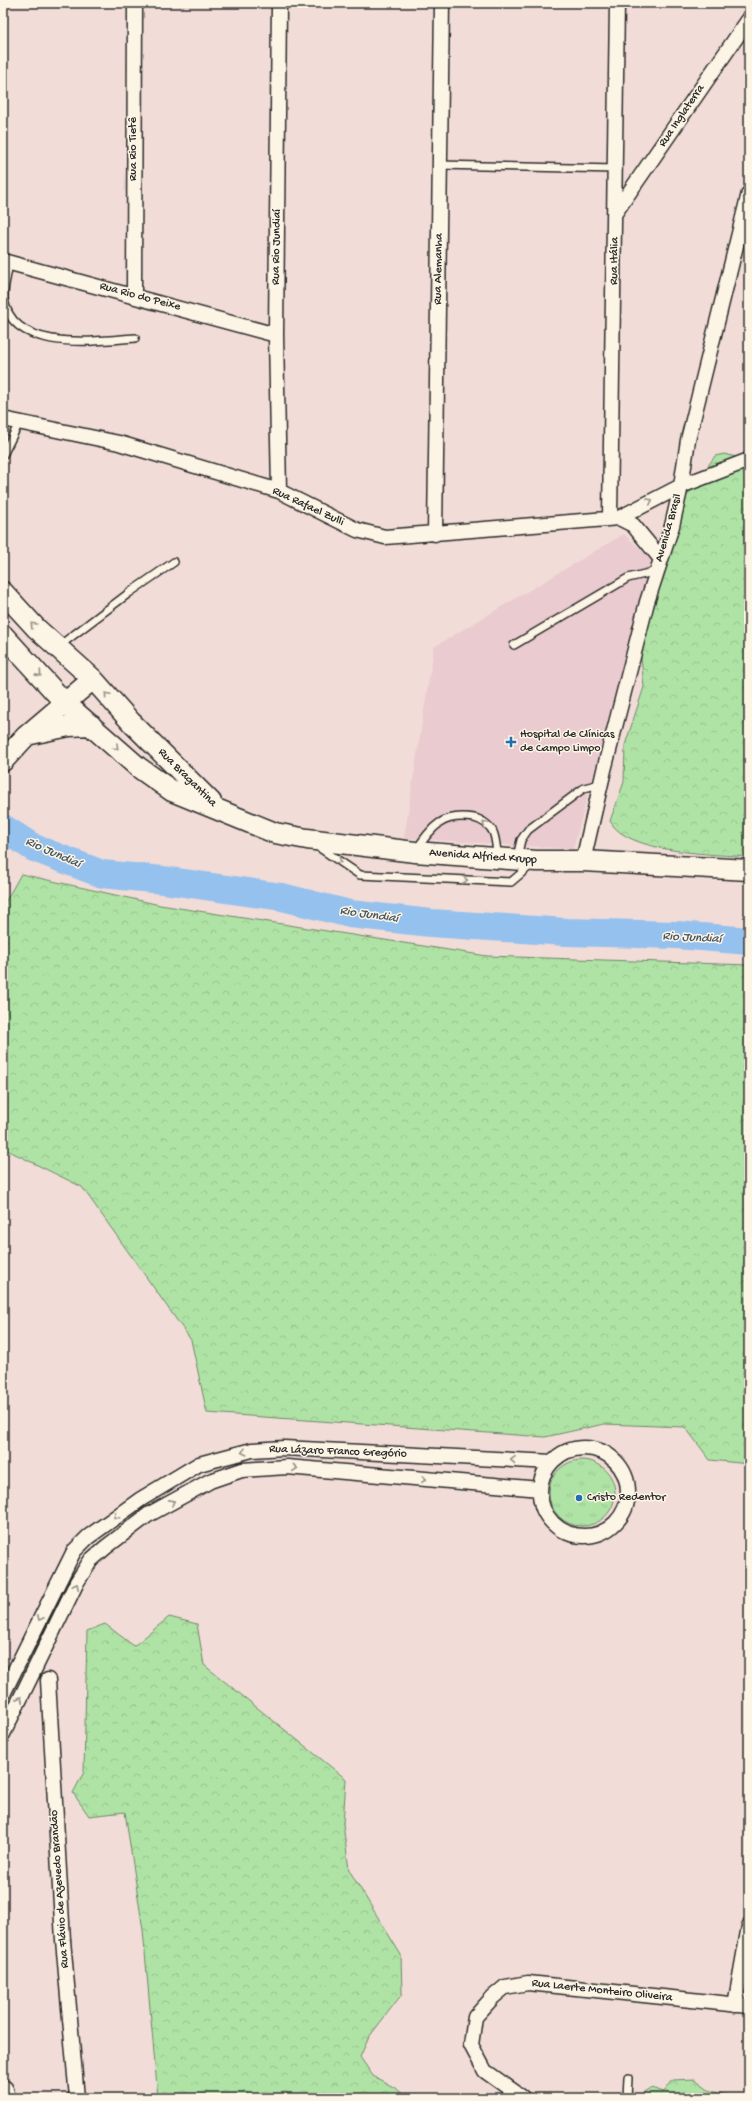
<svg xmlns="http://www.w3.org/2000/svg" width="752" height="2101" font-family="'Gochi Hand',sans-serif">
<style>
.built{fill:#eacbcf}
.grass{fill:url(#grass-tufts);stroke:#6d8768}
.forest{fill:url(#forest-crowns);stroke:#6d8768}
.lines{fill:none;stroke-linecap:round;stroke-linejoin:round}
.river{stroke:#94c1ee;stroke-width:28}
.lane-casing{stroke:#2b2b2b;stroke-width:10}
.street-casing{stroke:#2b2b2b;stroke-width:17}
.secondary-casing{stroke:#2b2b2b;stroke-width:23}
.lane{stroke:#fcf5e5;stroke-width:7}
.street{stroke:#fcf5e5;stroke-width:14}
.secondary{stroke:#fcf5e5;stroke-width:20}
.oneway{stroke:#949088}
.poi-dot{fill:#1f6fb2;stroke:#fcf5e5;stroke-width:1.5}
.labels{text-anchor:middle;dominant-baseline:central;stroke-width:3;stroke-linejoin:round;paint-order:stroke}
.street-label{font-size:12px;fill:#2b2b2b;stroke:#fcf5e5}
.poi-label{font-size:12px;fill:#2b2b2b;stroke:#fcf5e5;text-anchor:start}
.water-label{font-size:13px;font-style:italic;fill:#4a5866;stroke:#fcf5e5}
</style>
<defs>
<pattern id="grass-tufts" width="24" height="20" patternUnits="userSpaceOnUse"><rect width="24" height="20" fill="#afe3a5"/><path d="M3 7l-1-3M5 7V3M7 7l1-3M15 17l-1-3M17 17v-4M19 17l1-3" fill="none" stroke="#97c38e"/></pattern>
<pattern id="forest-crowns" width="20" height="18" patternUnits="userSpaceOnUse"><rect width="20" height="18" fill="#afe3a5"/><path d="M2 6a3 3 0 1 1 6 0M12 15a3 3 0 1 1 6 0" fill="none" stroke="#97c38e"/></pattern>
</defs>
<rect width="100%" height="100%" fill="#f2dcd8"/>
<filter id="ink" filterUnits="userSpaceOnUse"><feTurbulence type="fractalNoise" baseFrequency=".025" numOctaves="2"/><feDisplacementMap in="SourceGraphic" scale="8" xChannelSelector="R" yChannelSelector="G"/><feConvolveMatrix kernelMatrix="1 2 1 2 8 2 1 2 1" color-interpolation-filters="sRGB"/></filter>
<g filter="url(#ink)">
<path class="built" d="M624,534L652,560L573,849L404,838L434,647Z"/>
<path class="grass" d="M549 1493a33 33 0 1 1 66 0a33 33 0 1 1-66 0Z"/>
<path class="forest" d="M724,454L749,460V857C716,854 627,854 610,821L624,782L625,745L644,687L639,638L681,504L715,456Z
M21,874L160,905L487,956L749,965V1464L710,1460L685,1427L604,1424L545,1437L207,1413L191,1340L82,1187L3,1148V906Z
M169,1617L197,1624L204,1665L346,1779L343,1824L349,1870L401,1955L402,1994L369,2037L360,2057L373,2076L397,2089L407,2098H158L143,1930L125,1812L89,1816L73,1793L84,1772L87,1631L105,1624L134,1646Z
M695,2079L711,2091L739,2098H643L642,2094L651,2088L664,2092L673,2080Z"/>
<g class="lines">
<path class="river" d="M3,828L34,848L102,874L163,880L282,897L350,914L431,923L566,932L677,935L749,941"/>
<defs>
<path id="lane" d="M440,165L616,169
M9,262C8,273 3,288 4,299C12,353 96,341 135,338
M3,455L19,423
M514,645L628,578L657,571
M59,646L129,593L174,562
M317,846L360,875L511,882L531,865
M416,850C433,826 442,813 474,818C480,819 490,825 493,832C496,838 496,849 498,856
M517,857L521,840L528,830L584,788L600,784
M627,2098L628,2078"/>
<path id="street" d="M615,213L749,19
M3,261L276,335
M134,295L135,3
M3,419L119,443L279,491L357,530L385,537L619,518L681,486L749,460
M279,491L276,335L279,3
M610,518L617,3
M619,518L633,525L661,559
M435,534L442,3
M583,861L604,770L647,602L672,526L681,486L688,440L749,193
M540 1492a44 44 0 1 1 88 0a44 44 0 1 1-88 0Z
M48,1680L63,1940L77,2098
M3,1694L74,1551L88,1537L141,1499L199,1464L252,1450L284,1448L552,1462
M3,1734L77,1582L91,1560L106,1547L148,1515L210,1481L242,1470L287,1467L540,1489
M735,2005L749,1926
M523,2098L485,2071L471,2045L475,2017L493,1997L505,1987L528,1983L749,2006"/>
<path id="secondary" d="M3,592L36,628L93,679L131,722L211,802
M3,635L65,703L138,767L172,791L275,833L307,839L415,852L536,861H583L749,870
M31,734L69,726L91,725
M3,761L26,736L93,679
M3,2090L5,2098"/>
</defs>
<use href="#lane" class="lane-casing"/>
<use href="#street" class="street-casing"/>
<use href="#secondary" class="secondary-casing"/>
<use href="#lane" class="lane"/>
<use href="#street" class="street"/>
<use href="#secondary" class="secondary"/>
</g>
<defs><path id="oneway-chevron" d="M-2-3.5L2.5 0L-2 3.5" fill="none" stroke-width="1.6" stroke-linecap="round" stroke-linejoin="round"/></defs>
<g class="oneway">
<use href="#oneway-chevron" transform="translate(650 501) rotate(-26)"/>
<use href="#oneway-chevron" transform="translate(33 625) rotate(-134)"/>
<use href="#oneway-chevron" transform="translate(39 674) rotate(48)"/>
<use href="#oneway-chevron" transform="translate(107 695) rotate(-131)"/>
<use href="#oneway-chevron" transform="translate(116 747) rotate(42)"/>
<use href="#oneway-chevron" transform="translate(485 824) rotate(-139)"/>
<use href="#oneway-chevron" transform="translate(339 861) rotate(34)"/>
<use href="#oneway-chevron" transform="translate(465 880) rotate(2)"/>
<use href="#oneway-chevron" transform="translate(244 1452) rotate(166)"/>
<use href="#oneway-chevron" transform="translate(513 1460) rotate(-177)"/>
<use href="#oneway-chevron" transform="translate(295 1468) rotate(5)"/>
<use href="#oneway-chevron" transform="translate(424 1479) rotate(5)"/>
<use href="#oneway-chevron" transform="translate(172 1502) rotate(-28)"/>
<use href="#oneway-chevron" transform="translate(116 1516) rotate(144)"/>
<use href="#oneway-chevron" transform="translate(76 1586) rotate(-63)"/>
<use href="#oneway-chevron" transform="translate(40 1618) rotate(116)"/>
<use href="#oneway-chevron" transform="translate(20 1699) rotate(-64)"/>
</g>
</g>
<g class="poi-dot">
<path d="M509 736h4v4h4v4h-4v4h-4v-4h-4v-4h4z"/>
<circle cx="579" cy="1498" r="4"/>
</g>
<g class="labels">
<g class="street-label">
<text transform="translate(682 116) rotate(-56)">Rua Inglaterra</text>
<text transform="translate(134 149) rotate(-90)">Rua Rio Tietê</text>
<text transform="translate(277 247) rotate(-89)">Rua Rio Jundiaí</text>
<text transform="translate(615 261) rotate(-89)">Rua Itália</text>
<text transform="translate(439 269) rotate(-89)">Rua Alemanha</text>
<text transform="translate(140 297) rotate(15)">Rua Rio do Peixe</text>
<text transform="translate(308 507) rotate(25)">Rua Rafael Zulli</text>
<text transform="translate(669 528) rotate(-74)">Avenida Brasil</text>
<text transform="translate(187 778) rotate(45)">Rua Bragantina</text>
<text transform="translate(483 857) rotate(4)">Avenida Alfried Krupp</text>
<text transform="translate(338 1452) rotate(2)">Rua Lázaro Franco Gregório</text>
<text transform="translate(60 1889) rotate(-94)">Rua Flávio de Azevedo Brandão</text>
<text transform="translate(602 1991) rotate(6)">Rua Laerte Monteiro Oliveira</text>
</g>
<g class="poi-label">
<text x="520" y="735">Hospital de Clínicas<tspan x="520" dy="14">de Campo Limpo</tspan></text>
<text x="587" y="1498">Cristo Redentor</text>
</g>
<g class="water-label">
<text transform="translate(53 853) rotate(24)">Rio Jundiaí</text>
<text transform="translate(369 915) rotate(8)">Rio Jundiaí</text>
<text transform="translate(692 938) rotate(3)">Rio Jundiaí</text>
</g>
</g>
<rect width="752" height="2101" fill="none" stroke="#fcf5e5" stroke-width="16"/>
<rect x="8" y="8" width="736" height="2085" fill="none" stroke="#2b2b2b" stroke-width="1.5" filter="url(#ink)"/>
</svg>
